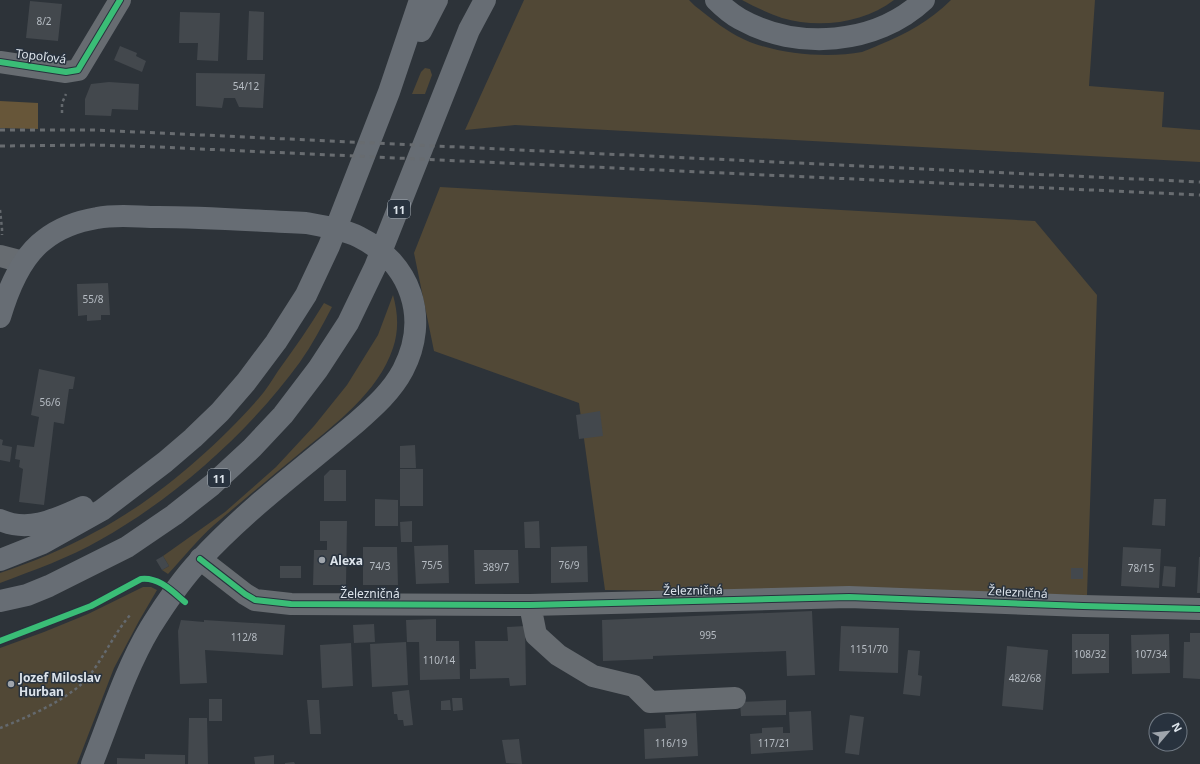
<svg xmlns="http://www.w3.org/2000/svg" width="1200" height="764" font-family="'Noto Sans',sans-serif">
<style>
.green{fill:#514836}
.forest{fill:#675639}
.building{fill:#43484d}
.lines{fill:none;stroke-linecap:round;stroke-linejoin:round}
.path{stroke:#64696e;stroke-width:2.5;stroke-dasharray:3 3;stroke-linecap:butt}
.minor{stroke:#676c71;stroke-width:22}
.major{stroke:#676d74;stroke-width:22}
.rail{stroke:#686c70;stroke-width:3;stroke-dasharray:5 5;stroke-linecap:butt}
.cycleway-casing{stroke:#28323e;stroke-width:8}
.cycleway{stroke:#3abd76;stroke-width:6}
.poi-dot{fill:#9fa5ac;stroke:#28323e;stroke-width:1.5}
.labels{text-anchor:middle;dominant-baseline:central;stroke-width:3;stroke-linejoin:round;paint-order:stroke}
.number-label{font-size:10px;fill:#b6bcc3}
.shield{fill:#28323e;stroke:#a6aeb6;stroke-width:1}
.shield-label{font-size:11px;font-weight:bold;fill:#dce3ea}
.street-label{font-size:12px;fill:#dce3ea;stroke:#28323e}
.poi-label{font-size:12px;font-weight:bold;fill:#dce3ea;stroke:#28323e;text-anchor:start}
</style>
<rect width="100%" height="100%" fill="#2d3339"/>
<path class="green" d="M524,0H689L695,6C708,16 722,28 737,36C770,54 826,59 862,52C868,50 874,47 879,45C906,34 930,21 951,0H1095L1089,86L1164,92L1162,127L1200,130V162L515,125L465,130Z
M742,0H894C864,23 819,29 782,18C768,13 755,7 742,0Z
M425,68L430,69L432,75L425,94H412L421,72Z
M440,187L1035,221L1097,295L1087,595L605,590L579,403L434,351L414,253Z
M393,295C398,313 399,330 393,348C378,393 335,424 300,453C271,477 242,501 214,525C197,540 183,558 168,574L162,570L169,566L163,556L225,512L276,467L314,426L347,385L378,335Z
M324,303L332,307C322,326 312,345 300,362C250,431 175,498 100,540C69,558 34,570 0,583V573C33,562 64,549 95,532C153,502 215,448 259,398C266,390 272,380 278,371C294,349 310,326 324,303Z
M143,587H151L157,590L139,621L114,668L77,764H0V648L44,632L88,614Z"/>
<path class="forest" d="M0,101L38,103V129L0,128Z"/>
<path class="building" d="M30,1L62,4L58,41L26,38Z
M249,11L264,12L263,60H247Z
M180,12L220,13L218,61L197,60L198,43H179Z
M120,46L137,53L136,56L146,61L142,72L114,60Z
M196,73L265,74L263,108L239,107L235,98H224L222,108L196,106Z
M109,82L139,84L138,110L112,109L111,116L85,115V99L91,84Z
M108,283L110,315H101V320L87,321V315L78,316L77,284Z
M39,369L75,377L73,389H69L64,424L54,422L44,505L19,502L23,469L19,467L20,460L15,459L17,445L34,447L39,417L31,415Z
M600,411L603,436L579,439L576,415Z
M0,439L3,440L2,445L12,447L10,462L0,460Z
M415,445L416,468H400V446Z
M400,469H423V506H400Z
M330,470H346V501H324V476Z
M375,499L398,500V526H375Z
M1154,499H1166L1165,526L1152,525Z
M320,521H347L346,585H313L314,550H327V541H320Z
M412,521V542H401L400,522Z
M539,521L540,548H525L524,522Z
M448,545L449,583L416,584L414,546Z
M587,546L588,582L551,583V547Z
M363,547H397L398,585H363Z
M1123,547L1161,549L1159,588L1121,586Z
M474,550H518L519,583L475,584Z
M163,556L169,566L162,570L156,560Z
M1199,557H1200V593H1197Z
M280,566H301V578H280Z
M1164,566L1176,567L1175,587L1162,586Z
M1071,568H1083V579H1071Z
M812,611L815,675L787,676L786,651L653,656V659L603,661L602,620Z
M436,619V641H459L460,679L420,680L419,642H407L406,620Z
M181,620L204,622V620L285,625L283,655L205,650L207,683L180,684L178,631Z
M374,624L375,642L354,643L353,625Z
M525,626L526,685L510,686L509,678L470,679V669H476L475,641H508L507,627Z
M841,626L899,628L898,673L839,671Z
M1190,633H1200V679L1183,678L1184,642H1190Z
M1072,634H1109V673L1072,674Z
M1169,634L1170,673L1132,674L1131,635Z
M406,642L408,685L372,687L370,644Z
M351,643L353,686L322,688L320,645Z
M1007,646L1048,650L1043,710L1002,706Z
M908,650L920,651L918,675L922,676L920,696L903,694Z
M409,690L413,725L404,726L403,720H398L397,714H394L392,692Z
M452,698H462L463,710L453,711Z
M209,699H222V721H209Z
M307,700H319L321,734H310Z
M450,700L451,710H441V701Z
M786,700V715L741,716L740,702Z
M811,711L813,750L751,754L750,734L762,733V728L783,727V733H790L789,712Z
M696,713L698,756L645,759L644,729L666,728L665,715Z
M850,715L864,717L859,755L845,753Z
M189,718H207L208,764H188Z
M519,739L522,764L506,763L502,740Z
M145,754L185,755V764H117V758L145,759Z
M274,755V764H255L254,757Z
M294,762L295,764H285V763Z"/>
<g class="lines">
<path class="path" d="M62,113V103L66,94
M0,210L2,229V235
M0,728C26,718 72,698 89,676C104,657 114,634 130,615"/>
<path class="minor" d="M0,62L66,72L78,70L120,0
M0,256L23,262
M200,559L245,594L255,600L291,604L530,605L849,597L1083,606L1200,609
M530,605L536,635L558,655L593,676L634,686L650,702L735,698"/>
<path class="major" d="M716,0C723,7 731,14 740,19C797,51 876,45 924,0
M421,31L437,0
M0,317C8,290 21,257 44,240C59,228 79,221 97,218C117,214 138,217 158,217C207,217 257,221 306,223C323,226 343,229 359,237C411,263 430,318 403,370C392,391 374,407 357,422C304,467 247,509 200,560C181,580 165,604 150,628C125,670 110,719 92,764
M0,520C29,533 56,519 83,507
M0,560L43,543L102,510L165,462L193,438L220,412L246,382L276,342L306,295L329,246L389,92L420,0
M0,601L27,595L49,586L127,547L174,515L212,485L252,448L283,415L318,369L348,323L375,267L469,30L485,0"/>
<path class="rail" d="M0,130H94L224,136L1200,182
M0,146L95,145L158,147L1200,195"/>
<defs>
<path id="cycleway" d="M0,62L66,72L78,70L120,0
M200,559L245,594L255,600L291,604L530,605L849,597L1083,606L1200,609
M0,641L91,606L141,579C159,577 172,591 185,602"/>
</defs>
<use href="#cycleway" class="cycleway-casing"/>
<use href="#cycleway" class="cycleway"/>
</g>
<g class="poi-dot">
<circle cx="322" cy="560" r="4"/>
<circle cx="11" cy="684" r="4"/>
</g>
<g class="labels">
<g class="number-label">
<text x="44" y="21">8/2</text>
<text x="246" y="86">54/12</text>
<text x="93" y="299">55/8</text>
<text x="50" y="402">56/6</text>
<text x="432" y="565">75/5</text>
<text x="569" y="565">76/9</text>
<text x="380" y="566">74/3</text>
<text x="496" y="567">389/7</text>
<text x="1141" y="568">78/15</text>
<text x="708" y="635">995</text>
<text x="244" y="637">112/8</text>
<text x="869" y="649">1151/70</text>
<text x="1090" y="654">108/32</text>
<text x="1151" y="654">107/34</text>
<text x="439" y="660">110/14</text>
<text x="1025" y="678">482/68</text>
<text x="671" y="743">116/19</text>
<text x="774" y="743">117/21</text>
</g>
<g class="shield">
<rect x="388" y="200" width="22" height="18" rx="3"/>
<rect x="208" y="469" width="22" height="18" rx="3"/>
</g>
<g class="shield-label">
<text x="399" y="209">11</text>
<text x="219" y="478">11</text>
</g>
<g class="street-label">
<text transform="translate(41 56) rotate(7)">Topoľová</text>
<text transform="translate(693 590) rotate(-1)">Železničná</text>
<text transform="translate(1018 592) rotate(3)">Železničná</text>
<text x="370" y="593">Železničná</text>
</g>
<g class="poi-label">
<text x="330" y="560">Alexa</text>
<text x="19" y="677">Jozef Miloslav<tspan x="19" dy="14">Hurban</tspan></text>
</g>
</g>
<g transform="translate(1168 732) rotate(62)"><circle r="19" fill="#28323e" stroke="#707983"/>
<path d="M0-3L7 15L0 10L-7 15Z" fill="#9fa5ac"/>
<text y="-6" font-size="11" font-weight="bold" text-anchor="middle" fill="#dce3ea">N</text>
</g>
</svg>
